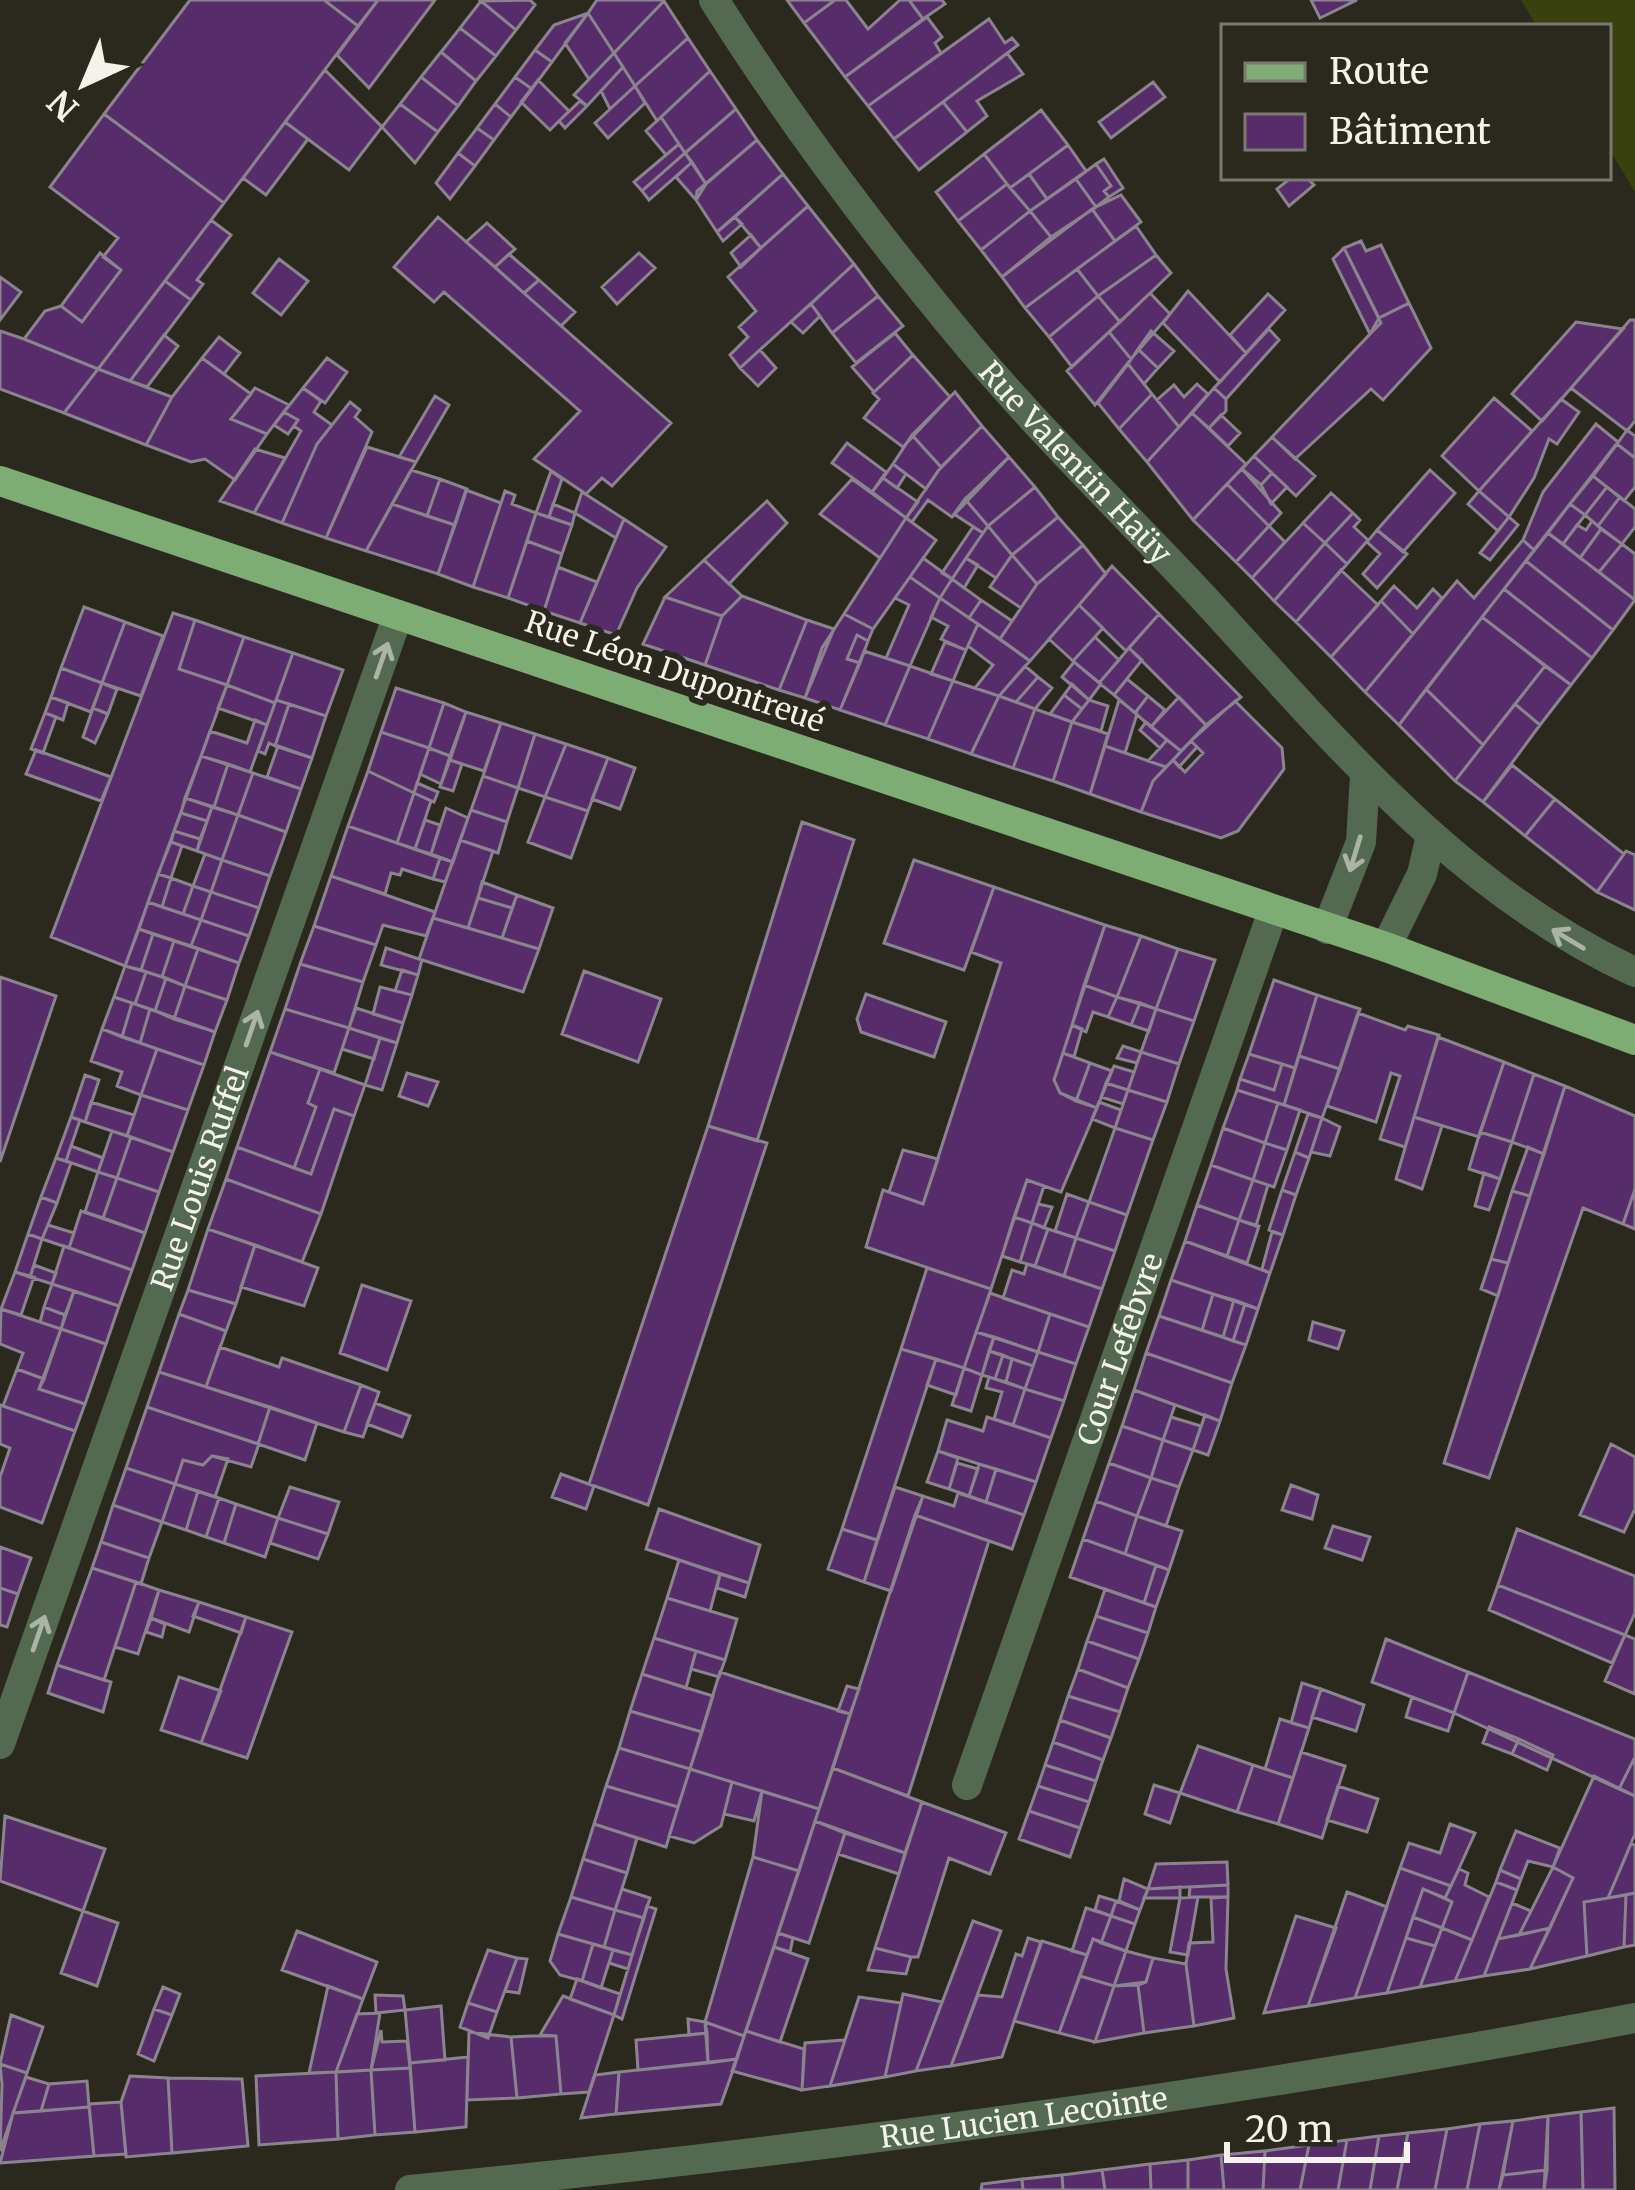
<svg xmlns="http://www.w3.org/2000/svg" width="1635" height="2190" font-family="Merriweather,serif">
<style>
.green{fill:#39410e}
.building{fill:#562d6a;stroke:#8b848f;stroke-width:3}
.lines{fill:none;stroke-linecap:round;stroke-linejoin:round}
.minor{stroke:#546a50;stroke-width:30}
.tertiary{stroke:#546a50;stroke-width:30}
.primary{stroke:#7eac75;stroke-width:30}
.oneway{stroke:#acb5a5}
.labels{text-anchor:middle;dominant-baseline:central;stroke-width:12;stroke-linejoin:round;paint-order:stroke}
.street-label{font-size:30px;fill:#f4f2eb;stroke:#2b281e}
</style>
<rect width="100%" height="100%" fill="#2b281e"/>
<path class="green" d="M1521,0H1635V192L1608,147V27H1537Z"/>
<path class="building" d="M190,0H324L358,26L224,203L104,114Z
M324,0H378L358,26Z
M378,0H435L369,88L337,55Z
M530,0L535,5L516,30L481,1Z
M597,0H664V1L614,53L588,13Z
M787,0H835L804,23Z
M835,0H846L868,29L900,0H909L923,19L845,77L804,23Z
M909,0H942L945,4L923,19Z
M1311,0H1357L1320,18Z
M481,1L516,30L496,56L460,28Z
M664,1L688,38L635,86L614,53Z
M588,13L614,53L589,79L565,43Z
M588,13L552,62L535,50L554,25Z
M927,17L942,37L935,43L941,53L868,106L845,77Z
M989,19L1005,43L1012,38L1018,45L894,139L868,106Z
M460,28L496,56L476,81L441,52Z
M688,38L710,71L657,121L635,86Z
M535,50L552,62L532,89L515,77Z
M441,52L476,81L458,106L421,77Z
M614,53L623,67L587,106L574,95Z
M1007,53L1023,74L977,101L987,116L967,132L943,102Z
M623,67L635,86L610,109L601,91Z
M325,70L382,127L349,170L285,122Z
M710,71L736,109L685,153L661,117Z
M421,77L458,106L438,132L400,104Z
M515,77L532,89L511,117L495,104Z
M538,80L569,111L550,130L521,102Z
M1153,82L1165,97L1111,138L1099,122Z
M635,86L645,103L608,138L595,123Z
M580,101L587,106L565,128L559,121Z
M943,102L967,132L919,170L894,139Z
M400,104L438,132L415,163L382,127Z
M495,104L511,117L494,140L477,128Z
M736,109L757,140L706,184L685,153Z
M1041,110L1068,145L1010,188L984,154Z
M104,114L224,203L98,369L24,339L45,311L61,306L82,322L121,270L103,257L118,238L50,187Z
M661,117L679,144L666,155L646,131Z
M285,122L308,139L266,195L243,178Z
M477,128L494,140L475,166L458,153Z
M757,140L783,174L717,232L696,200L697,191Z
M679,144L685,153L642,191L634,182Z
M1068,145L1086,171L1047,199L1029,174Z
M458,153L475,166L450,199L436,183Z
M685,153L692,162L649,200L642,191Z
M984,154L1007,184L958,221L936,192Z
M1104,159L1123,188L1109,197L1104,191L1111,186L1096,164Z
M692,162L706,184L696,200L676,177Z
M1096,164L1111,186L1104,191L1109,197L1096,207L1076,179Z
M783,174L808,206L761,248L735,217Z
M1029,174L1047,199L1030,211L1010,188Z
M1292,177H1306L1314,185L1289,206L1277,189Z
M1076,179L1096,207L1051,237L1030,211Z
M1007,184L1030,211L981,250L958,221Z
M1121,195L1141,222L1115,241L1092,209Z
M808,206L854,264L740,368L730,355L748,337L739,327L756,311L728,277Z
M1092,209L1115,241L1025,308L1002,277Z
M1030,211L1051,237L1002,277L981,250Z
M438,217L671,423L612,486L602,478L586,494L534,459L580,411L444,292L434,302L394,267Z
M735,217L742,224L723,241L717,232Z
M211,220L231,235L197,280L203,284L191,300L165,281Z
M487,223L515,249L495,267L466,242Z
M1136,226L1156,255L1098,296L1077,269Z
M751,235L761,248L741,267L731,253Z
M1361,241L1366,251L1381,245L1409,303L1379,318L1344,248Z
M1344,248L1381,323L1370,334L1333,259Z
M100,253L121,270L82,322L61,306Z
M639,253L655,268L617,304L602,287Z
M509,254L539,280L524,293L495,267Z
M1156,255L1171,273L1120,322L1098,296Z
M279,259L308,281L281,315L253,293Z
M854,264L878,296L832,333L811,304Z
M1077,269L1098,296L1049,337L1025,308Z
M0,277L21,292L0,320Z
M539,280L575,312L561,326L524,293Z
M165,281L191,300L130,381L98,369Z
M1188,291L1246,353L1220,382L1163,323Z
M1150,293L1170,314L1131,359L1109,332Z
M1268,294L1285,310L1246,353L1230,335Z
M878,296L903,326L856,363L832,333Z
M1098,296L1120,322L1072,367L1049,337Z
M1409,303L1431,348L1383,400L1371,389L1295,459L1272,437L1370,334L1379,318Z
M811,304L820,316L803,333L791,322Z
M1630,320H1635V421L1627,431L1571,388Z
M1576,322L1623,329L1542,421L1512,394Z
M1269,329L1279,340L1226,399L1214,388Z
M0,331L24,339L98,369L64,413L0,389Z
M1151,331L1174,351L1158,368L1138,349Z
M1109,332L1131,359L1095,405L1067,371Z
M895,333L913,355L874,392L852,367Z
M164,335L178,346L147,387L130,381Z
M219,337L240,353L224,374L202,358Z
M1138,349L1158,368L1144,384L1128,364Z
M760,350L776,368L758,386L740,368Z
M913,355L950,397L903,447L864,418L879,399L873,393Z
M202,358L251,394L231,419L267,434L235,480L205,459L191,462L146,445L172,397Z
M327,358L347,372L325,403L303,388Z
M1128,364L1152,394L1119,429L1098,403Z
M98,369L172,397L146,445L64,413Z
M1197,384L1208,394L1179,427L1157,400L1174,385L1184,397Z
M255,388L289,405L267,434L231,419Z
M303,388L321,401L314,412L332,425L317,444L282,523L254,513L301,431L294,426L298,420L284,412Z
M1214,388L1226,399V411L1209,428L1192,413Z
M955,392L982,426L941,467L912,435Z
M1152,394L1179,427L1147,462L1119,429Z
M435,396L449,405L416,462L399,457Z
M1494,398L1532,431L1479,491L1442,456Z
M1561,399L1579,412L1557,444L1549,439L1534,478L1509,517L1479,491Z
M350,402L360,410L355,417L372,432L326,538L282,523L317,444Z
M284,412L298,420L288,434L274,425Z
M1192,413L1246,464L1193,520L1147,462Z
M1221,415L1240,433L1228,446L1209,428Z
M1596,424L1618,442L1534,550L1523,540L1543,492Z
M982,426L1009,457L952,517L928,500L912,522L906,518L938,471Z
M1627,430L1635,436V458L1617,444Z
M912,435L941,467L926,489L893,464Z
M1272,437L1315,476L1296,496L1254,456Z
M847,443L886,472L872,492L832,463Z
M1617,444L1635,458V487L1624,501L1593,476Z
M367,447L416,462L366,551L326,538Z
M255,449L285,458L254,513L220,501Z
M1254,456L1272,473L1261,485L1242,469Z
M1009,457L1035,487L988,526L965,499Z
M893,464L906,474L897,488L883,478Z
M1242,469L1281,513L1269,526L1227,484Z
M411,470L440,479L427,516L392,504Z
M1430,470L1455,493L1403,552L1377,530Z
M551,471L562,479L549,517L536,513Z
M1272,473L1287,487L1271,504L1261,485Z
M1593,476L1607,487L1585,515L1570,504Z
M883,478L918,502L906,518L872,492Z
M440,479L467,489L455,525L427,516Z
M852,479L906,518L880,558L820,514Z
M1227,484L1269,526L1236,562L1193,520Z
M1035,487L1058,517L1012,555L988,526Z
M1607,487L1620,497L1598,526L1585,515Z
M466,490L501,503L473,587L438,574Z
M505,491L515,495L512,504L536,513L508,598L473,587Z
M1479,491L1509,517L1498,531L1468,504Z
M582,492L624,519L616,538L575,513Z
M1331,493L1353,513L1325,543L1303,523Z
M1620,497L1635,509V527L1622,544L1598,526Z
M965,499L988,526L983,533L954,514Z
M767,501L787,523L729,584L704,560Z
M392,504L455,525L438,574L366,551Z
M553,504L575,513L572,525L549,517Z
M1570,504L1585,515L1563,544L1548,533Z
M536,513L572,525L562,554L527,541Z
M1353,513L1360,520L1354,527L1368,540L1347,564L1325,543Z
M1058,517L1083,545L1037,584L1012,555Z
M1509,517L1518,525L1490,560L1480,553Z
M906,518L936,540L873,629L844,614Z
M624,519L666,547L637,588L616,635L580,623Z
M1592,521L1601,529L1580,558L1563,544L1577,525L1586,530Z
M1303,523L1325,543L1274,601L1252,578Z
M988,526L1012,555L996,578L966,558Z
M1269,526L1285,542L1252,578L1236,562Z
M973,527L983,533L952,579L942,573Z
M1601,529L1622,544L1599,572L1580,558Z
M1377,530L1407,554L1377,588L1363,574L1380,554L1367,542Z
M1548,533L1635,600L1613,630L1526,561Z
M1523,540L1534,550L1399,725L1365,692L1457,581L1474,598Z
M527,541L562,554L544,611L508,598Z
M1325,543L1347,564L1296,622L1274,601Z
M1622,544L1635,554V600L1599,572Z
M1083,545L1106,574L1030,661L1000,639L1037,584Z
M1012,555L1037,584L1021,608L990,587Z
M923,558L952,579L940,598L910,577Z
M966,558L978,565L964,588L952,579Z
M704,560L742,596L722,616L665,597Z
M1526,561L1613,630L1592,658L1504,589Z
M1112,566L1159,614L1126,651L1079,605Z
M558,567L597,582L580,623L544,611Z
M1341,570L1378,605L1331,657L1296,622Z
M910,577L940,598L910,666L886,658L909,605L895,598Z
M952,579L981,600L969,618L940,598Z
M1394,586L1417,608L1433,589L1442,598L1413,634L1381,601Z
M1504,589L1592,658L1571,685L1482,617Z
M742,596L807,620L779,690L705,665L722,616Z
M665,597L722,616L705,665L643,644Z
M940,598L978,624L966,650L941,639L948,626L931,617Z
M981,600L1012,621L1000,639L969,618Z
M1381,601L1413,634L1365,692L1331,657Z
M1079,605L1103,628L1073,661L1049,639Z
M84,607L125,622L102,683L61,668Z
M173,613L195,620L179,669L227,685L125,966L51,937Z
M844,614L873,629L868,641L857,635L847,659L860,663L840,710L805,698L822,648Z
M1159,614L1241,697L1206,725L1129,648Z
M1482,617L1545,666L1483,745L1426,689Z
M195,620L244,637L227,685L179,669Z
M807,620L834,629L805,698L779,690Z
M125,622L163,636L141,696L102,683Z
M978,624L1030,661L999,696L975,688L993,665L968,646Z
M857,635L868,641L860,663L847,659Z
M244,637L293,653L275,703L227,685Z
M1095,637L1119,660L1099,683L1073,661Z
M945,642L966,650L953,681L931,674Z
M1129,648L1142,660L1114,695L1099,683Z
M864,651L910,666L885,725L840,710Z
M293,653L343,670L326,716L276,700Z
M1074,662L1101,684L1089,700L1062,677Z
M910,666L953,681L928,739L885,725Z
M1025,666L1038,677L1016,702L999,696Z
M1545,666L1571,685L1540,725L1515,704Z
M61,668L102,683L91,712L51,697Z
M1038,677L1052,688L1035,709L1016,702Z
M1127,679L1148,696L1135,713L1114,695Z
M953,681L999,696L971,754L928,739Z
M102,683L117,689L108,714L93,708Z
M1072,684L1089,700L1082,709L1064,695Z
M227,685L275,703L267,725L218,708Z
M396,688L444,703L429,748L381,732Z
M1426,689L1483,745L1455,781L1399,725Z
M1064,695L1082,709L1072,722L1050,714Z
M999,696L1035,709L1013,768L971,754Z
M1148,696L1165,710L1151,727L1135,713Z
M51,697L68,703L63,720L45,713Z
M1179,697L1206,725L1181,751L1151,727Z
M276,700L289,704L275,746L269,743L265,754L258,751Z
M1089,700L1108,706L1101,731L1072,722Z
M1119,700L1137,714L1125,753L1105,746Z
M1235,701L1282,748L1284,769L1238,831L1221,838L1141,812L1153,781L1173,760L1185,772L1203,753L1191,741Z
M444,703L466,712L450,756L429,748Z
M289,704L326,716L312,758L275,746Z
M1515,704L1540,725L1483,802L1455,781Z
M93,708L108,714L95,743L83,737Z
M1035,709L1072,722L1053,781L1013,768Z
M466,712L501,723L484,771L450,760Z
M45,713L56,717L43,753L31,749Z
M255,720L267,725L250,772L201,756L210,731L247,743Z
M1072,722L1108,734L1090,794L1053,781Z
M1146,722L1167,740L1160,748L1140,730Z
M501,723L535,734L518,788L483,776Z
M381,732L429,748L414,793L368,771Z
M535,734L566,744L545,797L518,788Z
M1167,740L1181,751L1173,760L1166,767L1148,761Z
M1191,741L1197,747L1179,767L1173,760Z
M566,744L608,758L588,811L545,797Z
M278,746L312,758L301,789L267,777Z
M1105,746L1166,767L1153,781L1141,812L1090,794Z
M429,748L450,756L441,784L420,774Z
M36,750L111,777L101,801L26,774Z
M201,756L228,764L214,807L185,798Z
M608,758L635,768L620,809L592,799Z
M450,760L462,764L453,791L440,787Z
M228,764L253,773L238,815L214,807Z
M1512,765L1555,799L1525,836L1483,802Z
M368,771L414,793L397,843L348,826Z
M253,773L301,789L286,832L238,815Z
M483,776L518,788L507,822L471,810Z
M417,783L438,792L434,802L414,793Z
M414,793L431,801L415,849L397,843Z
M545,797L588,811L571,858L528,842Z
M185,798L212,807L207,821L181,813Z
M1555,799L1624,854L1597,892L1525,836Z
M212,807L238,815L222,860L197,851Z
M446,808L468,818L453,862L431,854Z
M471,810L507,822L498,853L460,840Z
M181,813L207,821L200,839L174,831Z
M238,815L286,832L270,876L222,860Z
M425,820L440,825L431,854L415,849Z
M802,822L854,840L757,1141L708,1126Z
M348,826L440,858L433,879L402,869L400,875L391,873L385,894L331,876Z
M174,831L200,839L197,851L171,842Z
M460,840L493,851L468,928L433,918Z
M171,842L182,846L171,878L158,874Z
M1626,851L1635,855V910L1597,892Z
M205,854L222,860L211,892L193,886Z
M440,858L453,862L445,882L433,879Z
M222,860L270,876L259,908L211,892Z
M914,860L994,887L964,970L884,943Z
M158,874L171,878L162,907L148,902Z
M331,876L435,912L426,936L383,925L376,945L314,926Z
M171,878L193,886L183,914L162,907Z
M482,882L517,895L512,908L478,898Z
M193,886L211,892L201,920L183,914Z
M994,887L1105,925L1054,1080L1060,1093L1097,1108L1061,1192L1027,1180L991,1289L866,1247L883,1190L923,1204L1001,963L971,952Z
M211,892L259,908L249,936L201,920Z
M517,895L553,908L539,949L502,938Z
M478,898L512,908L502,938L468,928Z
M148,902L201,920L191,946L139,929Z
M433,918L539,949L523,992L419,959Z
M201,920L249,936L239,963L191,946Z
M1105,925L1141,936L1117,997L1084,985Z
M314,926L376,945L363,982L300,964Z
M139,929L153,934L141,970L125,966Z
M153,934L174,941L162,977L141,970Z
M1141,936L1178,949L1156,1009L1117,997Z
M174,941L198,949L185,986L162,977Z
M386,948L422,960L418,975L381,965Z
M198,949L239,963L227,1000L185,986Z
M1178,949L1215,960L1194,1021L1156,1009Z
M300,964L363,982L349,1028L285,1009Z
M125,966L146,972L135,1004L114,997Z
M402,970L418,975L412,995L395,991Z
M584,971L661,999L638,1062L562,1034Z
M146,972L166,978L155,1011L135,1004Z
M0,977L56,996L0,1162Z
M166,978L185,986L174,1019L155,1011Z
M1274,980L1317,995L1295,1068L1249,1054Z
M1084,985L1117,997L1108,1017L1093,1012L1086,1032L1072,1025Z
M185,986L227,1000L215,1032L174,1019Z
M380,987L412,995L403,1023L373,1014Z
M866,994L946,1022L934,1057L861,1032L857,1019Z
M1317,995L1360,1009L1340,1069L1299,1056Z
M114,997L132,1003L122,1037L102,1029Z
M1117,997L1140,1003L1131,1025L1108,1017Z
M132,1003L150,1009L140,1043L122,1037Z
M1140,1003L1156,1009L1149,1031L1131,1025Z
M356,1008L403,1023L397,1043L349,1028Z
M150,1009L215,1032L204,1065L140,1043Z
M285,1009L349,1028L334,1073L270,1052Z
M1156,1009L1194,1021L1179,1064L1141,1052Z
M1358,1013L1405,1030L1408,1026L1439,1035L1405,1147L1380,1139L1400,1076L1391,1073L1376,1122L1327,1106Z
M1072,1025L1082,1029L1074,1057L1063,1053Z
M349,1028L380,1038L374,1059L342,1049Z
M102,1029L157,1049L141,1095L117,1086L122,1072L91,1061Z
M1438,1037L1504,1062L1479,1137L1414,1117Z
M380,1038L397,1043L382,1090L365,1085Z
M1123,1046L1141,1052L1137,1063L1117,1058Z
M157,1049L204,1065L188,1110L141,1095Z
M270,1052L320,1069L308,1103L316,1107L294,1168L237,1147Z
M1141,1052L1179,1064L1167,1102L1128,1090Z
M1063,1053L1090,1063L1076,1101L1060,1093L1054,1080Z
M1249,1054L1282,1064L1274,1090L1240,1079Z
M1299,1056L1340,1069L1322,1118L1284,1105Z
M1504,1062L1534,1074L1512,1142L1480,1132Z
M1090,1063L1112,1071L1097,1108L1076,1101Z
M1282,1064L1295,1068L1284,1105L1237,1090L1240,1079L1274,1090Z
M1114,1066L1134,1072L1128,1090L1106,1083Z
M320,1069L365,1085L354,1116L334,1109L311,1174L294,1168L316,1107L308,1103Z
M407,1073L438,1082L428,1106L399,1096Z
M1534,1074L1565,1086L1544,1154L1512,1142Z
M85,1075L99,1080L85,1122L71,1117Z
M1106,1083L1128,1090L1123,1104L1101,1097Z
M1565,1086L1635,1116V1189L1623,1224L1583,1208L1489,1478L1444,1463Z
M1128,1090L1167,1102L1153,1140L1115,1128Z
M1237,1090L1278,1103L1265,1143L1223,1128Z
M141,1095L188,1110L173,1152L127,1136Z
M91,1102L134,1115L127,1136L85,1122Z
M1099,1102L1121,1110L1115,1128L1092,1119Z
M1278,1103L1300,1110L1287,1150L1265,1143Z
M334,1109L354,1116L321,1214L226,1179L237,1147L311,1174Z
M1308,1114L1322,1118L1309,1158L1295,1152Z
M71,1117L80,1120L66,1161L56,1158Z
M1414,1117L1442,1126L1422,1189L1396,1179Z
M1322,1118L1340,1127L1330,1156L1311,1152Z
M708,1126L767,1143L648,1505L589,1484Z
M1115,1128L1153,1140L1127,1215L1089,1202Z
M1223,1128L1265,1143L1253,1180L1211,1165Z
M112,1131L131,1137L117,1178L98,1172Z
M1480,1132L1512,1142L1500,1179L1469,1169Z
M131,1137L173,1152L159,1192L117,1178Z
M1265,1143L1287,1150L1274,1187L1253,1180Z
M71,1146L103,1158L98,1172L66,1161Z
M1528,1147L1544,1154L1530,1196L1512,1191Z
M903,1150L938,1159L923,1204L889,1192Z
M1295,1152L1309,1158L1296,1195L1282,1190Z
M56,1158L71,1163L57,1203L41,1197Z
M1211,1165L1253,1180L1239,1220L1197,1205Z
M98,1172L117,1178L103,1218L85,1212Z
M1484,1173L1500,1179L1489,1210L1475,1206Z
M117,1178L159,1192L145,1233L103,1218Z
M226,1179L321,1214L302,1262L208,1229Z
M1027,1180L1044,1186L1032,1223L1014,1217Z
M1253,1180L1268,1185L1256,1226L1239,1220Z
M1635,1189V1229L1623,1224Z
M1282,1190L1296,1195L1283,1235L1269,1230Z
M1512,1191L1530,1196L1508,1263L1491,1259Z
M1067,1194L1089,1202L1076,1238L1055,1231Z
M41,1197L57,1203L42,1239L28,1234Z
M1089,1202L1127,1215L1115,1251L1076,1238Z
M1038,1204L1052,1207L1044,1228L1032,1223Z
M1197,1205L1239,1220L1227,1256L1185,1241Z
M81,1211L145,1233L132,1270L69,1248Z
M1014,1217L1032,1223L1020,1262L1002,1256Z
M1239,1220L1259,1226L1247,1263L1227,1256Z
M1032,1223L1048,1229L1035,1266L1020,1262Z
M48,1225L74,1233L69,1248L42,1239Z
M208,1229L255,1245L236,1304L188,1290Z
M1048,1229L1076,1238L1064,1276L1035,1266Z
M1272,1232L1283,1235L1270,1273L1262,1269Z
M28,1234L42,1239L30,1277L15,1272Z
M1076,1238L1115,1251L1102,1289L1064,1276Z
M1185,1241L1270,1273L1258,1309L1171,1280Z
M255,1245L318,1268L304,1306L241,1287Z
M64,1246L132,1270L119,1306L52,1284Z
M1491,1259L1508,1263L1498,1296L1481,1289Z
M1027,1264L1102,1289L1089,1327L1003,1298L1012,1270L1024,1274Z
M34,1265L56,1273L52,1284L30,1277Z
M927,1268L991,1289L964,1368L901,1349Z
M15,1272L34,1277L21,1315L1,1309Z
M1171,1280L1213,1294L1202,1330L1159,1316Z
M52,1284L74,1291L65,1315L44,1307Z
M362,1285L411,1301L387,1370L340,1353Z
M188,1290L236,1304L226,1331L179,1314Z
M74,1291L119,1306L106,1344L61,1329Z
M990,1293L1050,1314L1038,1352L976,1332Z
M1213,1294L1234,1300L1223,1337L1202,1330Z
M1234,1300L1245,1304L1233,1341L1223,1337Z
M1245,1304L1258,1309L1246,1345L1233,1341Z
M44,1307L65,1315L61,1329L40,1322Z
M1,1309L61,1329L44,1379L17,1369L23,1353L0,1344Z
M179,1314L226,1331L206,1387L159,1372Z
M1050,1314L1089,1327L1076,1364L1038,1352Z
M1159,1316L1246,1345L1232,1383L1146,1353Z
M1313,1322L1344,1331L1338,1349L1309,1340Z
M61,1329L106,1344L85,1404L39,1389Z
M976,1332L994,1337L982,1375L964,1368Z
M994,1337L1038,1352L1033,1366L989,1351Z
M220,1347L279,1367L282,1358L361,1385L344,1432L206,1387Z
M901,1349L936,1359L877,1540L842,1529Z
M989,1351L1003,1355L995,1379L982,1375Z
M1038,1352L1076,1364L1064,1401L1025,1389Z
M1146,1353L1232,1383L1220,1421L1134,1390Z
M1003,1355L1012,1359L1006,1382L995,1379Z
M936,1359L964,1368L956,1395L927,1385Z
M1012,1359L1033,1366L1025,1389L1006,1382Z
M964,1368L982,1375L971,1411L952,1405Z
M17,1369L44,1379L39,1389L85,1404L75,1431L3,1406Z
M159,1372L270,1407L258,1444L147,1407Z
M989,1377L1025,1389L1013,1425L994,1419L1002,1392L986,1388Z
M361,1385L379,1392L363,1437L344,1432Z
M1025,1389L1064,1401L1051,1438L1013,1425Z
M1134,1390L1175,1405L1163,1440L1122,1426Z
M375,1403L410,1416L402,1437L367,1424Z
M0,1405L75,1431L42,1523L0,1507V1477L10,1448L0,1444Z
M147,1407L259,1444L251,1467L212,1456L203,1465L183,1460L175,1484L126,1468Z
M270,1407L317,1423L305,1460L258,1444Z
M1205,1415L1220,1421L1208,1455L1193,1450Z
M987,1417L1051,1438L1036,1482L938,1451L947,1420L983,1431Z
M1171,1417L1201,1426L1193,1450L1163,1440Z
M1122,1426L1163,1440L1151,1478L1109,1463Z
M1163,1440L1193,1450L1179,1487L1151,1478Z
M1611,1444L1635,1457V1509L1624,1532L1580,1515Z
M938,1451L958,1458L949,1489L927,1482Z
M212,1456L228,1459L215,1497L175,1484L183,1460L203,1465Z
M957,1463L978,1469L969,1496L949,1489Z
M1109,1463L1151,1478L1137,1516L1096,1501Z
M979,1464L996,1469L986,1502L969,1496Z
M126,1468L175,1484L162,1522L113,1505Z
M996,1469L1036,1482L1024,1515L986,1502Z
M561,1474L594,1486L586,1509L552,1497Z
M1151,1478L1179,1487L1166,1526L1137,1516Z
M175,1484L198,1491L186,1530L162,1522Z
M1291,1485L1318,1495L1312,1519L1282,1510Z
M290,1487L339,1502L328,1534L278,1518Z
M895,1487L923,1496L891,1591L864,1582Z
M198,1491L219,1498L206,1537L186,1530Z
M958,1493L1024,1515L1012,1549L915,1515L923,1496L954,1506Z
M219,1498L236,1504L224,1543L206,1537Z
M1096,1501L1137,1516L1125,1554L1083,1539Z
M236,1504L278,1518L265,1557L224,1543Z
M113,1505L162,1522L149,1558L101,1542Z
M659,1509L760,1545L749,1583L646,1549Z
M915,1515L989,1541L908,1796L833,1768Z
M1137,1516L1182,1531L1169,1570L1125,1554Z
M278,1518L328,1534L318,1559L270,1543Z
M1333,1526L1370,1537L1362,1560L1325,1548Z
M842,1529L877,1540L864,1582L828,1569Z
M1517,1529L1635,1576V1613L1625,1635L1498,1585Z
M1083,1539L1156,1565L1144,1603L1070,1577Z
M101,1542L149,1558L141,1584L92,1568Z
M0,1547L31,1558L18,1594L0,1588Z
M679,1560L720,1574L710,1611L667,1598Z
M1156,1565L1169,1570L1156,1607L1144,1603Z
M92,1568L136,1582L104,1680L57,1665Z
M720,1574L749,1583L745,1597L717,1588Z
M136,1582L159,1590L138,1654L115,1647Z
M1498,1585L1625,1635L1612,1663L1489,1610Z
M0,1588L18,1594L7,1627L0,1625Z
M1105,1589L1156,1607L1148,1633L1096,1616Z
M159,1590L199,1602L189,1632L151,1618Z
M667,1598L737,1619L725,1660L654,1638Z
M199,1602L246,1617L241,1633L193,1616Z
M1096,1616L1148,1633L1139,1659L1087,1641Z
M246,1617L292,1632L247,1758L201,1743Z
M151,1618L165,1624L162,1637L146,1632Z
M1625,1635L1635,1639V1694L1605,1681Z
M654,1638L696,1651L686,1688L642,1674Z
M1386,1639L1468,1672L1454,1713L1372,1682Z
M1087,1641L1139,1659L1128,1688L1078,1669Z
M696,1651L725,1660L719,1677L691,1669Z
M57,1665L111,1682L103,1712L48,1693Z
M1078,1669L1128,1688L1120,1712L1068,1696Z
M720,1672L850,1714L819,1809L690,1769Z
M1468,1672L1635,1739V1757L1619,1789L1454,1713Z
M642,1674L713,1696L702,1732L630,1711Z
M179,1677L221,1691L201,1743L161,1730Z
M1302,1683L1321,1689L1309,1728L1291,1723Z
M847,1686L859,1689L850,1714L838,1711Z
M1321,1689L1364,1705L1356,1731L1312,1717Z
M1068,1696L1120,1712L1111,1738L1060,1720Z
M1412,1697L1454,1713L1448,1731L1406,1717Z
M630,1711L702,1732L690,1769L619,1748Z
M1280,1719L1309,1728L1293,1778L1265,1769Z
M1060,1720L1111,1738L1103,1760L1053,1742Z
M1489,1727L1519,1739L1512,1754L1483,1743Z
M1519,1739L1553,1755L1547,1770L1512,1754Z
M1053,1742L1103,1760L1096,1781L1045,1765Z
M1198,1746L1253,1765L1237,1812L1180,1793Z
M619,1748L690,1769L678,1807L606,1786Z
M1301,1752L1345,1766L1322,1838L1278,1824Z
M1635,1757V1796L1619,1789Z
M1045,1765L1096,1781L1089,1802L1038,1786Z
M1253,1765L1293,1778L1278,1824L1237,1812Z
M833,1768L922,1802L905,1853L815,1821Z
M690,1769L732,1782L721,1826L694,1843L669,1836Z
M1594,1776L1635,1796V1834L1608,1898L1584,1902L1587,1956L1530,1969L1573,1878L1553,1867Z
M732,1782L762,1791L754,1821L724,1814Z
M1154,1785L1180,1793L1170,1823L1145,1814Z
M606,1786L678,1807L666,1847L594,1824Z
M1038,1786L1089,1802L1080,1828L1029,1811Z
M1338,1786L1378,1799L1367,1832L1327,1820Z
M762,1791L819,1809L799,1871L753,1857Z
M922,1802L1006,1833L990,1874L949,1858L918,1957H911L875,1948Z
M1029,1811L1080,1828L1070,1857L1019,1839Z
M5,1816L105,1849L83,1911L0,1881Z
M815,1821L845,1833L809,1943L778,1933Z
M594,1824L637,1838L627,1873L583,1859Z
M1450,1824L1475,1833L1451,1886L1400,1868L1409,1843L1440,1853Z
M1516,1831L1560,1848L1553,1867L1528,1861L1521,1879L1500,1870Z
M845,1833L905,1853L899,1874L838,1854Z
M1631,1844L1635,1845V1893L1608,1898Z
M753,1857L799,1871L744,2036L705,2022Z
M583,1859L627,1873L615,1910L571,1897Z
M1227,1862L1228,1885L1148,1889L1156,1864Z
M1553,1867L1573,1878L1550,1928L1519,1935Z
M1400,1868L1451,1886L1445,1898L1423,1889L1387,1993L1355,1998Z
M1459,1869L1468,1873L1465,1885L1489,1897L1472,1940L1442,1928L1452,1902L1445,1898Z
M1500,1870L1521,1879L1517,1890L1496,1882Z
M1124,1879L1148,1889L1140,1910L1119,1901Z
M1496,1882L1517,1890L1484,1976L1455,1981Z
M1228,1885V1897H1189L1190,1887Z
M1180,1887V1898H1144L1148,1889Z
M622,1889L650,1898L644,1918L615,1910Z
M1423,1889L1452,1902L1442,1928L1413,1917Z
M1347,1892L1387,1907L1355,1998L1308,2006Z
M1635,1893V1945L1624,1947L1626,1895Z
M1626,1895L1624,1947L1587,1956L1584,1902Z
M1099,1896L1116,1901L1111,1916L1095,1910Z
M571,1897L615,1910L604,1947L558,1934Z
M1198,1897L1188,1955L1170,1952L1180,1898Z
M1228,1897L1226,1969L1234,2018L1194,2026L1186,1964L1189,1943L1213,1942L1211,1898Z
M1116,1901L1140,1910L1135,1924L1111,1916Z
M1512,1903L1531,1911L1519,1935L1498,1939Z
M647,1906L656,1909L622,2019L614,2015Z
M1086,1908L1111,1916L1101,1943L1093,1939L1087,1955L1072,1951Z
M615,1910L644,1918L632,1955L604,1947Z
M83,1911L118,1923L97,1986L61,1973Z
M1111,1916L1135,1924L1126,1951L1101,1943Z
M1296,1916L1336,1928L1308,2006L1264,2013Z
M1413,1917L1442,1928L1435,1946L1406,1938Z
M973,1921L1001,1931L951,2066L916,2071Z
M1442,1928L1472,1940L1455,1981L1420,1987Z
M1550,1928L1530,1969L1484,1976L1498,1939Z
M297,1931L377,1962L363,1999L282,1970Z
M778,1933L793,1938L790,1952L774,1947Z
M558,1934L593,1944L582,1981L560,1975L550,1961Z
M1028,1938L1041,1942L1002,2057L951,2066L978,1995L1002,1997L1016,1954L1022,1956Z
M1406,1938L1435,1946L1420,1987L1387,1993Z
M1093,1939L1126,1951L1114,1986L1080,1976Z
M1042,1941L1087,1955L1059,2033L1014,2021Z
M593,1944L613,1950L601,1988L582,1981Z
M774,1947L808,1959L780,2042L746,2031Z
M875,1948L911,1957L906,1974L868,1970Z
M488,1950L517,1958L497,2012L468,2003Z
M613,1950L632,1955L628,1969L609,1963Z
M1126,1951L1153,1958L1146,1982L1114,1986Z
M517,1958L527,1959L519,1993L505,1991Z
M1153,1958L1186,1964L1194,2026L1144,2033L1138,1985L1146,1982Z
M1080,1976L1114,1986L1095,2042L1059,2033Z
M577,1979L620,1994L614,2015L570,1999Z
M1138,1985L1144,2033L1095,2042L1114,1986Z
M328,1986L363,1999L336,2072L309,2073Z
M163,1987L180,1994L172,2015L154,2009Z
M903,1994L942,2002L916,2071L885,2077Z
M375,1995L403,1996L405,2010L376,2013Z
M563,1996L614,2015L589,2092L561,2094L556,2036L540,2035Z
M859,1997L901,2003L885,2077L830,2086Z
M468,2003L497,2012L488,2038L460,2027Z
M441,2006L445,2060L410,2063L405,2010Z
M154,2009L172,2015L154,2061L138,2054Z
M380,2013L371,2070L336,2072L357,2014Z
M11,2015L43,2027L27,2073L0,2064Z
M688,2019L705,2022L707,2033L689,2035Z
M705,2022L744,2036L737,2059L708,2063Z
M381,2030L382,2042L407,2041L410,2068L371,2070Z
M746,2031L804,2049L802,2090L732,2071Z
M469,2032L511,2037L517,2098L467,2100Z
M707,2033L708,2063L638,2070L636,2040Z
M531,2036H556L561,2094L517,2098L511,2037Z
M845,2040L830,2086L802,2090L805,2043Z
M468,2057L466,2127L415,2132L410,2063Z
M737,2059L721,2104L616,2114L619,2072Z
M0,2064L27,2073L0,2151L2,2084Z
M410,2068L415,2132L375,2135L371,2070Z
M371,2070L375,2135L338,2139L336,2072Z
M336,2072L338,2139L259,2145L256,2076Z
M619,2072L616,2114L581,2118L595,2075Z
M130,2076L168,2078L172,2153L126,2157L121,2102Z
M26,2077L49,2084L41,2111L13,2113Z
M168,2078L242,2079L248,2146L172,2153Z
M87,2081L89,2107L41,2111L49,2084Z
M121,2102L126,2154L94,2156L89,2104Z
M89,2107L94,2156L0,2163L13,2113Z
M1614,2108L1615,2190H1583L1581,2112Z
M1581,2112L1583,2190H1544L1548,2116Z
M1548,2116L1547,2170L1503,2175L1513,2121Z
M1513,2121L1499,2190H1467L1480,2124Z
M1480,2124L1467,2190H1435L1447,2129Z
M1447,2129L1435,2190H1397L1408,2133Z
M1408,2133L1397,2190H1370L1379,2136Z
M1379,2136L1370,2190H1338L1347,2140Z
M1347,2140L1338,2190H1300L1309,2145Z
M1309,2145L1300,2190H1263L1265,2151Z
M1265,2151L1263,2190H1224L1221,2155Z
M1221,2155L1224,2190H1188V2160Z
M1188,2160V2190H1151L1150,2164Z
M1150,2164L1151,2190H1105L1102,2170Z
M1102,2170L1105,2190H1063L1062,2175Z
M1547,2170L1544,2190H1499L1503,2175Z
M1062,2175L1063,2190H1023L1022,2179Z
M1022,2179L1023,2190H981L982,2184Z"/>
<g class="lines">
<g class="minor">
<path id="s1" d="M0,1744L398,615"/>
<path id="s2" d="M967,1785L1273,911"/>
<path id="s3" d="M410,2190C819,2150 1231,2095 1635,2018"/>
</g>
<g class="tertiary">
<path id="s4" d="M714,0C791,122 880,240 972,350C1044,435 1125,514 1201,595C1333,738 1455,889 1635,972"/>
<path d="M1327,929L1361,842L1365,776"/>
<path d="M1386,947L1422,874L1431,836"/>
</g>
<path class="primary" d="M0,481L1386,947L1635,1040"/>
</g>
<defs><path id="oneway-shaft" d="M-6 0H5M1.5-3L5.5 0L1.5 3" fill="none" stroke-width="1.6" stroke-linecap="round" stroke-linejoin="round" transform="scale(3)"/></defs>
<g class="oneway">
<use href="#oneway-shaft" transform="translate(382 660) rotate(-71)"/>
<use href="#oneway-shaft" transform="translate(1355 854) rotate(107)"/>
<use href="#oneway-shaft" transform="translate(1568 939) rotate(-149)"/>
<use href="#oneway-shaft" transform="translate(252 1028) rotate(-71)"/>
<use href="#oneway-shaft" transform="translate(39 1633) rotate(-71)"/>
</g>
<g class="labels">
<g class="street-label">
<text stroke="none"><textPath href="#s4" startOffset="588">Rue Valentin Haüy</textPath></text>
<text transform="translate(675 671) rotate(19)">Rue Léon Dupontreué</text>
<text stroke="none"><textPath href="#s1" startOffset="600">Rue Louis Ruffel</textPath></text>
<text stroke="none"><textPath href="#s2" startOffset="462">Cour Lefebvre</textPath></text>
<text stroke="none"><textPath href="#s3" startOffset="618">Rue Lucien Lecointe</textPath></text>
</g>
</g>
<rect x="1221" y="24" width="390" height="156" fill="#2b281e" stroke="#7b7970" stroke-width="3"/>
<rect x="1245" y="63" width="60" height="18" fill="#7eac75" stroke="#7b7970" stroke-width="3"/>
<text x="1329" y="84" font-size="36" fill="#f4f2eb">Route</text>
<rect x="1245" y="114" width="60" height="36" fill="#562d6a" stroke="#7b7970" stroke-width="3"/>
<text x="1329" y="144" font-size="36" fill="#f4f2eb">Bâtiment</text>
<g transform="translate(84 84) rotate(224)" stroke="#2b281e" stroke-width="9" paint-order="stroke">
<path d="M0-9L21 45L0 30L-21 45Z" fill="#f4f2eb"/>
<text y="-18" font-size="33" font-weight="bold" text-anchor="middle" fill="#f4f2eb">N</text>
</g>
<path d="M1227 2142v18h180v-18" fill="none" stroke="#f4f2eb" stroke-width="6"/>
<text x="1245" y="2142" font-size="36" fill="#f4f2eb" stroke="#2b281e" stroke-width="9" paint-order="stroke">20 m</text>
</svg>
